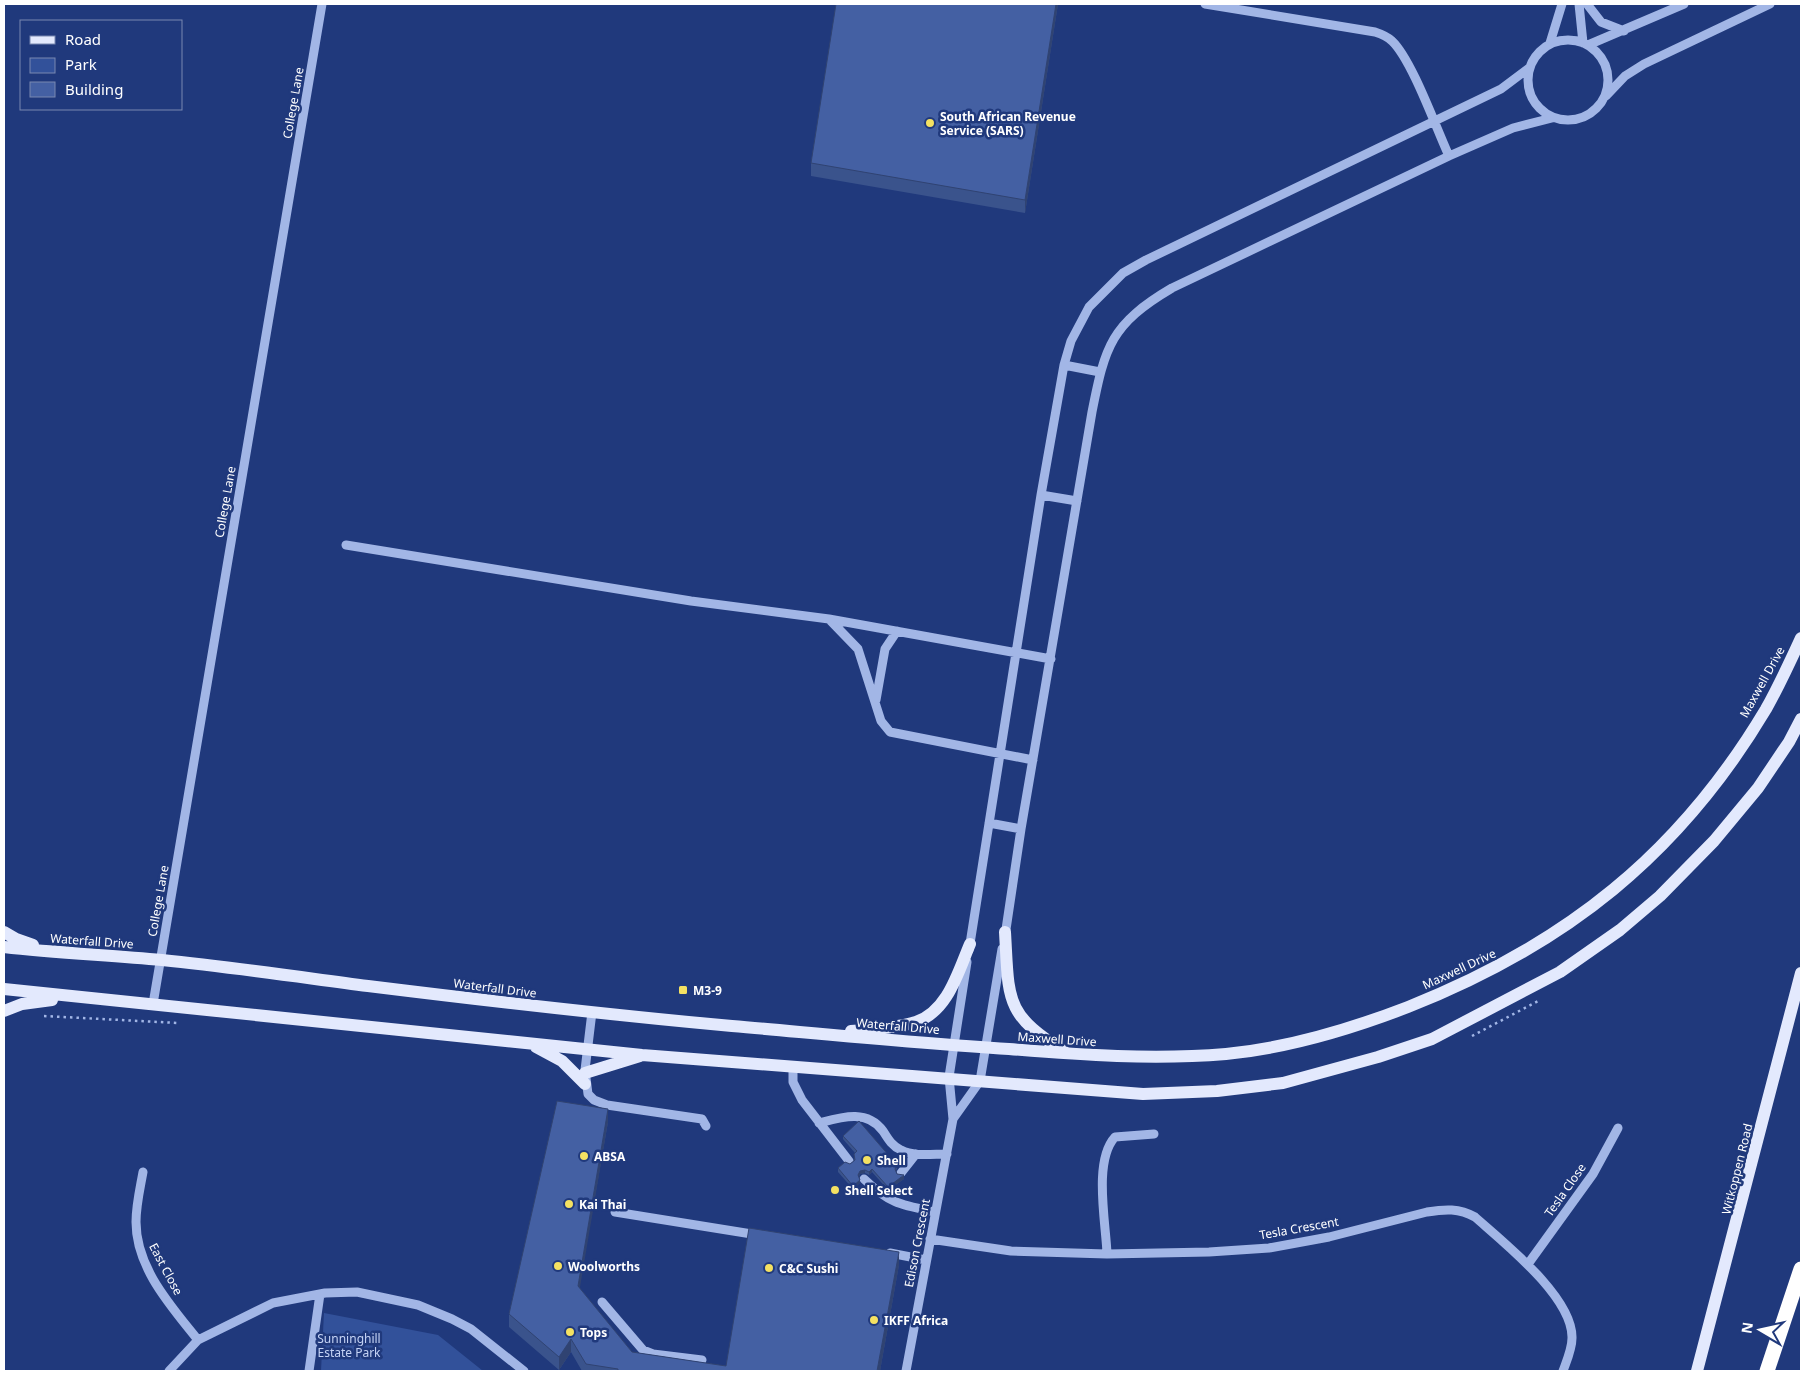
<svg xmlns="http://www.w3.org/2000/svg" width="1805" height="1375" font-family="'Noto Sans',sans-serif">
<style>
.green{fill:#32519a}
.lines{fill:none;stroke-linecap:round;stroke-linejoin:round}
.path{stroke:#a2b6e6;stroke-width:2.5;stroke-dasharray:2.5 4;stroke-linecap:butt}
.minor{stroke:#a2b6e6;stroke-width:9}
.major{stroke:#e3e9fd;stroke-width:12}
.highway{stroke:#fff;stroke-width:15}
.wall{fill:#3a538c}
.shaded-wall{fill:#304372}
.building{fill:#4460a3;stroke:#304372}
.poi-dot{fill:#f4e162;stroke:#20397c;stroke-width:2}
.labels{text-anchor:middle;dominant-baseline:central;stroke-width:5;stroke-linejoin:round;paint-order:stroke}
.street-label{font-size:12px;fill:#fff;stroke:#20397c}
.poi-label{font-size:12px;font-weight:bold;fill:#fff;stroke:#20397c;text-anchor:start}
.park-label{font-size:12px;fill:#c5d3f5;stroke:#20397c}
</style>
<rect width="100%" height="100%" fill="#20397c"/>
<path class="green" d="M324,1313L438,1335L483,1371H321Z"/>
<g class="lines">
<path class="path" d="M44,1016L178,1023
M1472,1036L1540,1000"/>
<path class="minor" d="M1205,4L1375,32C1381,34 1387,36 1392,41C1412,60 1436,128 1449,156
M1579,4L1583,43
M1587,4L1601,22L1624,31
M1528 80a40 40 0 1 1 80 0a40 40 0 1 1-80 0Z
M1550,43L1562,4
M1588,45L1684,4
M1606,96L1625,76L1644,64L1770,4
M1064,365L1100,372
M1041,495L1077,501
M346,545L691,601L829,619L1051,659
M829,619L858,649L881,721L890,732L1033,760
M876,700L885,649L897,631
M989,823L1021,829
M1005,936L1021,829L1092,412C1105,346 1111,324 1172,288L1449,156L1513,128L1552,118
M969,950L1041,495L1064,365L1071,341L1089,307L1123,273L1146,260L1501,89L1529,68
M153,1004L322,4
M592,1012L585,1070L588,1094L594,1100L607,1105L702,1119L706,1126
M793,1066V1082L802,1100L849,1161
M953,1119L980,1081L1002,949
M819,1123C842,1117 867,1109 883,1131C888,1139 892,1146 901,1150C914,1157 932,1154 947,1154
M143,1172C140,1189 136,1205 136,1222C136,1268 171,1306 198,1340
M901,1173L916,1154
M864,1179C890,1204 901,1205 935,1212
M615,1212L758,1235
M930,1239L1011,1251L1107,1254L1209,1252L1269,1248L1329,1237L1427,1212C1445,1209 1459,1208 1475,1217C1503,1242 1573,1297 1572,1338C1572,1349 1567,1360 1563,1371
M890,1253L926,1260
M1107,1254C1106,1223 1093,1161 1115,1137L1154,1134
M1528,1264L1593,1174L1618,1128
M602,1302L643,1350L653,1354L702,1360
M169,1371L198,1340L273,1303L325,1293L357,1292L418,1305L452,1319L471,1329L524,1371
M309,1371L320,1294
M906,1371L953,1119L949,1077L967,962"/>
<path class="major" d="M4,932L16,939L33,945
M1005,932C1009,1000 1004,1014 1065,1052
M4,947C56,953 109,955 162,960C231,967 299,977 368,986C489,1001 611,1015 732,1026C824,1034 916,1043 1009,1049C1081,1055 1153,1060 1226,1054C1288,1048 1351,1029 1408,1007C1565,945 1679,855 1766,709C1779,686 1790,662 1801,638
M4,989L642,1055L1143,1094L1217,1091L1283,1083L1378,1057L1432,1039L1560,972L1620,930L1660,896L1714,841L1758,788L1789,742L1801,719
M4,1011L22,1004L52,1000
M851,1031C872,1028 895,1029 916,1022C948,1011 958,972 970,944
M536,1047L562,1061L585,1084
M585,1073L640,1056
M1697,1371L1801,973"/>
<path class="highway" d="M1767,1371L1801,1269"/>
</g>
<path class="wall" d="M1058,4L1025,213L811,176V163Z
M608,1122L579,1288L632,1352L726,1366L899,1265L880,1371H582L571,1352L559,1370L509,1327V1314Z
M843,1136L897,1168L896,1171L897,1174L904,1179L888,1190L872,1172L869,1175L865,1173L860,1174L859,1177L860,1183L853,1189L838,1172V1168L850,1164L854,1161L855,1153L843,1139Z"/>
<path class="shaded-wall" d="M1056,4H1058L1025,213V200Z
M608,1109V1122L578,1299V1286Z
M872,1169V1172L869,1175V1172Z
M865,1170V1173L860,1174L858,1178V1175L860,1171Z
M904,1175V1179L888,1190V1187Z
M860,1180V1183L853,1189V1186Z
M899,1252V1265L880,1371H877Z
M571,1339V1352L559,1370V1357Z"/>
<path class="building" d="M836,4H1056L1025,200L811,163Z
M557,1101L608,1109L578,1286L632,1352L726,1366L749,1228L899,1252L877,1371H618V1369L586,1364L571,1339L559,1357L509,1314Z
M859,1121L897,1165L895,1169L897,1174L904,1175L888,1187L872,1169L869,1172L865,1170L860,1171L858,1175L860,1180L853,1186L838,1168L845,1162L850,1164L855,1160L854,1154L857,1151L843,1136Z"/>
<g class="poi-dot">
<circle cx="930" cy="123" r="5"/>
<rect x="678" y="985" width="10" height="10" rx="2.5"/>
<circle cx="584" cy="1156" r="5"/>
<circle cx="867" cy="1160" r="5"/>
<circle cx="835" cy="1190" r="5"/>
<circle cx="569" cy="1204" r="5"/>
<circle cx="558" cy="1266" r="5"/>
<circle cx="769" cy="1268" r="5"/>
<circle cx="874" cy="1320" r="5"/>
<circle cx="570" cy="1332" r="5"/>
</g>
<g class="labels">
<g class="street-label">
<text transform="translate(293 103) rotate(-80)">College Lane</text>
<text transform="translate(225 502) rotate(-80)">College Lane</text>
<text transform="translate(1762 682) rotate(-61)">Maxwell Drive</text>
<text transform="translate(158 901) rotate(-80)">College Lane</text>
<text transform="translate(92 941) rotate(4)">Waterfall Drive</text>
<text transform="translate(1459 969) rotate(-25)">Maxwell Drive</text>
<text transform="translate(495 988) rotate(7)">Waterfall Drive</text>
<text transform="translate(898 1026) rotate(5)">Waterfall Drive</text>
<text transform="translate(1057 1039) rotate(4)">Maxwell Drive</text>
<text transform="translate(1737 1169) rotate(-76)">Witkoppen Road</text>
<text transform="translate(1565 1190) rotate(-55)">Tesla Close</text>
<text transform="translate(1299 1228) rotate(-10)">Tesla Crescent</text>
<text transform="translate(917 1243) rotate(-79)">Edison Crescent</text>
<text transform="translate(166 1269) rotate(62)">East Close</text>
</g>
<g class="poi-label">
<text x="940" y="116">South African Revenue<tspan x="940" dy="14">Service (SARS)</tspan></text>
<text x="693" y="990">M3-9</text>
<text x="594" y="1156">ABSA</text>
<text x="877" y="1160">Shell</text>
<text x="845" y="1190">Shell Select</text>
<text x="579" y="1204">Kai Thai</text>
<text x="568" y="1266">Woolworths</text>
<text x="779" y="1268">C&amp;C Sushi</text>
<text x="884" y="1320">IKFF Africa</text>
<text x="580" y="1332">Tops</text>
</g>
<g class="park-label">
<text x="349" y="1338">Sunninghill<tspan x="349" dy="14">Estate Park</tspan></text>
</g>
</g>
<rect width="1805" height="1375" fill="none" stroke="#ffffff" stroke-width="10"/>
<rect x="20" y="20" width="162" height="90" fill="#20397c" stroke="#7988b0"/>
<rect x="30" y="36" width="25" height="8" fill="#e3e9fd" stroke="#7988b0"/>
<text x="65" y="45" font-size="15" fill="#ffffff">Road</text>
<rect x="30" y="58" width="25" height="15" fill="#32519a" stroke="#7988b0"/>
<text x="65" y="70" font-size="15" fill="#ffffff">Park</text>
<rect x="30" y="82" width="25" height="15" fill="#4460a3" stroke="#7988b0"/>
<text x="65" y="95" font-size="15" fill="#ffffff">Building</text>
<g transform="translate(1760 1330) rotate(279)" stroke="#20397c" stroke-width="4" paint-order="stroke">
<path d="M0-4L9 19L0 12L-9 19Z" fill="#ffffff"/>
<text y="-8" font-size="14" font-weight="bold" text-anchor="middle" fill="#ffffff">N</text>
</g>
</svg>
